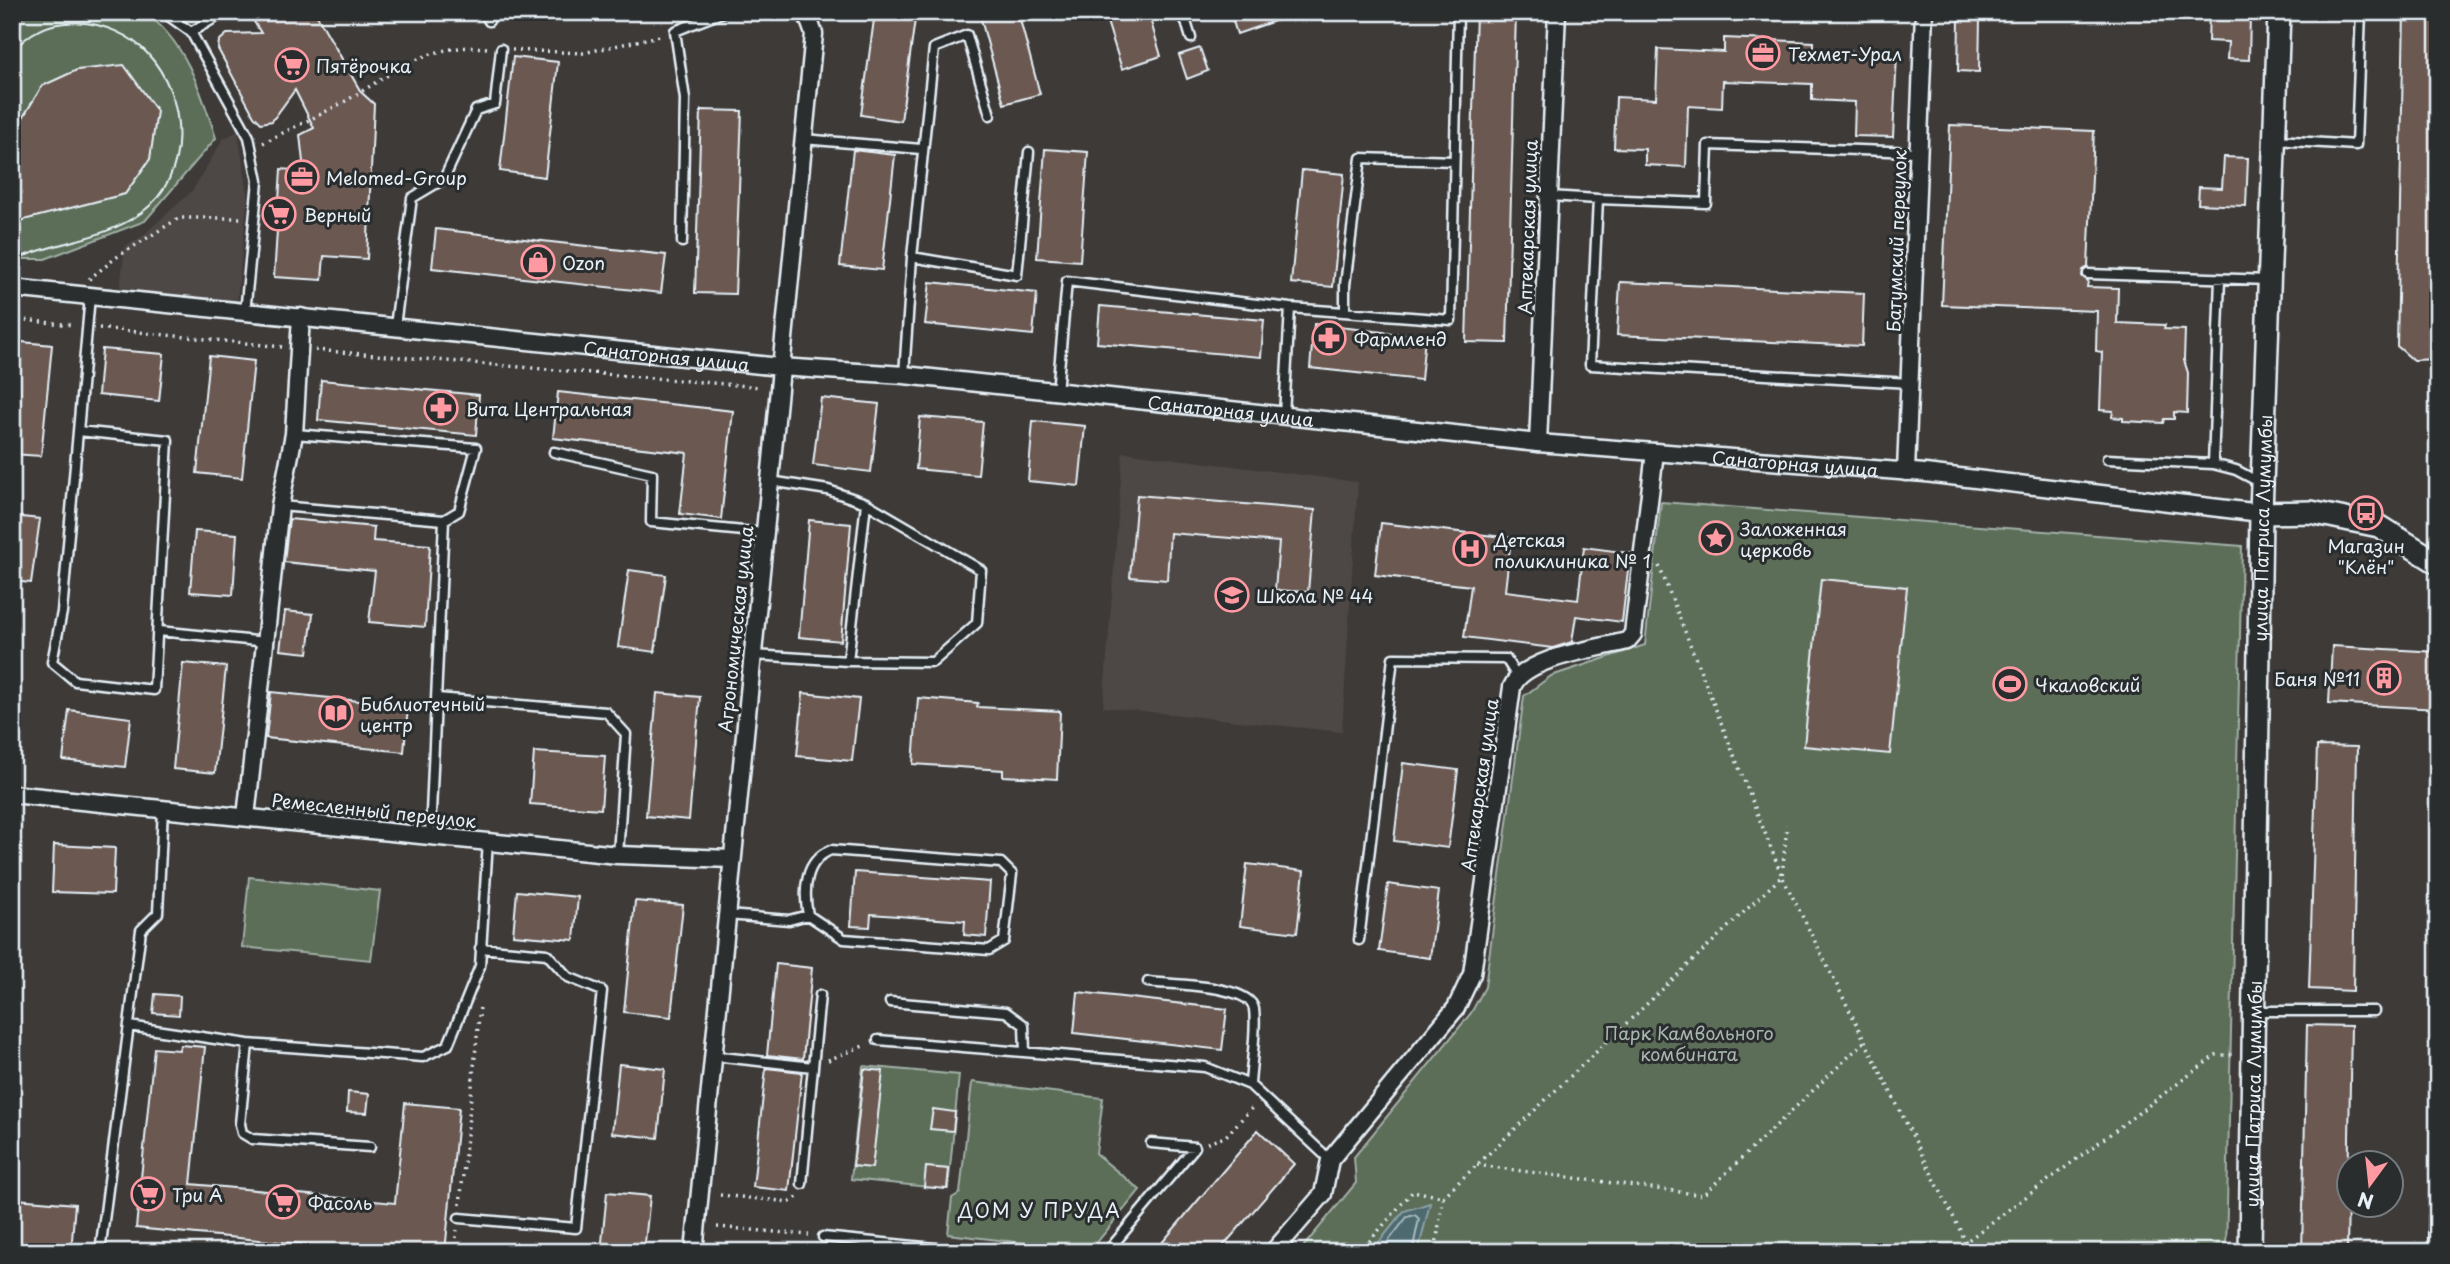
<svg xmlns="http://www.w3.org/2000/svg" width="2450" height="1264" font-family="'Playpen Sans',sans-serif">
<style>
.built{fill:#4d4644}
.green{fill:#5c6e58;stroke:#a2b0a8;stroke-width:2}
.water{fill:#4d6b6f;stroke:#8ba1a6;stroke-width:2}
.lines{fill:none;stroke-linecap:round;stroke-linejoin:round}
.shore{stroke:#aabbc1;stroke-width:2}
.building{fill:#6a5951;stroke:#e8f1f8;stroke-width:2}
.service-casing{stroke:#e8f1f8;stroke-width:13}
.minor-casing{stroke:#e8f1f8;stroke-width:21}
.tertiary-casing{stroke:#e8f1f8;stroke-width:26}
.path{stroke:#e8f1f8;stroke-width:3.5;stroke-dasharray:2 5;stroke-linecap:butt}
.service{stroke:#2a2d2e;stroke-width:8}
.minor{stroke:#2a2d2e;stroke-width:16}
.tertiary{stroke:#2a2d2e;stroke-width:21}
.tram{stroke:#e8f1f8;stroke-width:2}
.labels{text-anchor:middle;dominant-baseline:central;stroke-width:6;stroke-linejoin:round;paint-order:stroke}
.poi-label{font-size:18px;fill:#e8f1f8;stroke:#2a2d2e;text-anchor:start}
.street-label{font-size:18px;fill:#e8f1f8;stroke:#2a2d2e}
.park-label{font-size:18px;fill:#a9b6b0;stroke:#2a2d2e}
.neighbourhood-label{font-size:19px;letter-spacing:2px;fill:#e8f1f8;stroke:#2a2d2e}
</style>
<rect width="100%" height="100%" fill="#3d3a38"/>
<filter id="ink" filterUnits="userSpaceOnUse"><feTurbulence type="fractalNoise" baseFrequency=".0143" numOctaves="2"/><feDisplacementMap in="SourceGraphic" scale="14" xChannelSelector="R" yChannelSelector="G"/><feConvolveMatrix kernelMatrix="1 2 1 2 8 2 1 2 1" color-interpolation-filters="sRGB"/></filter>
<g filter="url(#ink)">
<path class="built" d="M238,131L248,196L237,301L120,288L125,246L141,237L192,191L223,139Z
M1123,452L1358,482L1342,732L1103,707Z"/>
<path class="green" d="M25,12H143C185,38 202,94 216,138L145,221L45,259H12V35Z
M1661,502L2242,546L2226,1252H1299L1356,1183L1354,1157L1471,1013L1485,987L1524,696L1551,676L1645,645Z
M249,877L380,891L371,960L242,947Z
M863,1066L959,1075L948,1189L851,1179Z
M972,1082L1103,1098L1096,1154L1140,1190L1090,1251L948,1234L952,1198L960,1193Z"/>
<path class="water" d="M1430,1203L1418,1252H1371L1404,1211Z"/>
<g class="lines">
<path class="shore" d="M1380,1252L1407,1217L1415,1215L1419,1219L1412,1252"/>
</g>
<path class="building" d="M248,12H315L361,92L374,104L367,259L324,256L322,280L274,277L281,169L304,171L300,135L314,128L295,90L272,121L261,123L254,116L218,49L219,41L227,34L261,33Z
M875,12H916L901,121L861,115Z
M979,12H1018L1040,94L1004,104Z
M1104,12H1148L1161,56L1122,69Z
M1230,12H1291L1292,15L1237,34Z
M1476,12H1516L1507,343L1466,342Z
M2404,12H2438V359L2413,360L2397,346Z
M2209,13L2250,15L2249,60L2227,59L2228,42L2208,41Z
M1959,20H1980L1979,72L1958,71Z
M1724,38L1814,42V50L1897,54L1893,137L1854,136L1855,102L1812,100V84L1723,81L1722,108L1688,106L1686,167L1645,165V149L1614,148L1616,97L1656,99L1658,49L1724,52Z
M1200,48L1208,71L1187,79L1179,55Z
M513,57L558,62L545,177L500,171Z
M124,65L157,111L150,159L125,194L12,223L13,134L42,86L77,70Z
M701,110L742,111L735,294L695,293Z
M1950,125L2094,131L2088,267L2083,270L2082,276L2088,281L2087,287L2118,288L2117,323L2165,325L2164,329L2185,330L2184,360L2188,373L2187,413L2174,412V419H2164L2163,423L2123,421V418L2112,417L2113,411L2100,410L2102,352L2096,351L2097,311L1942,305Z
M1045,149L1088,152L1080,261L1037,258Z
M853,150L895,155L882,270L840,266Z
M2224,157L2248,158L2246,206L2198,204L2199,187L2222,188Z
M1302,170L1344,174L1333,287L1291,283Z
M436,229L666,255L661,293L432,268Z
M930,282L1037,293L1033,335L925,324Z
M1620,282L1864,293L1862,346L1617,335Z
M1100,306L1264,320L1261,357L1097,343Z
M1314,324L1425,337L1421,380L1310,368Z
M12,341L52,345L41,456L12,454Z
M102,349L164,354L159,401L98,395Z
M209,356L254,361L242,478L197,473Z
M321,380L479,395L476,435L318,420Z
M558,392L733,411L721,519L680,514L687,453L553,438Z
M821,398L879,404L871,472L813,465Z
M920,417L983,422L978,475L916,469Z
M1033,421L1085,426L1079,486L1028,481Z
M1137,495L1315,510L1308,592L1275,590L1279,542L1170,533L1167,580L1130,577Z
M12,516L40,519L31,583L12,581Z
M289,519L374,527L373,541L430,545L425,627L369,622L375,571L284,562Z
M809,520L851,524L841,641L799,637Z
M1381,523L1511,538L1505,591L1578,600L1584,547L1630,553L1622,622L1576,616L1572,642L1553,648L1464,637L1471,586L1375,575Z
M195,531L237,534L233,595L190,592Z
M629,570L666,575L655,652L618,647Z
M1821,579L1907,587L1890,754L1804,746Z
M285,611L313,614L308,653L280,650Z
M2332,646L2438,652V709L2329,703Z
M183,663L226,667L215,773L173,769Z
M271,692L408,706L404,752L266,738Z
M657,693L700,697L689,820L646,816Z
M803,693L859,699L852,761L797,756Z
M918,698L978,703L977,707L1060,711L1057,779L1003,776V770L913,764Z
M69,710L131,718L125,767L63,760Z
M2317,746L2357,747L2353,991L2309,989Z
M534,752L605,756L601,809L530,804Z
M1403,763L1458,770L1448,848L1394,841Z
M54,845L115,848L113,894L52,892Z
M1247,864L1304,871L1297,933L1240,926Z
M855,872L990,882L986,937L964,935L965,921L871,914L870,927L851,926Z
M1388,884L1439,891L1430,958L1379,951Z
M517,891L578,897L574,940L513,935Z
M635,901L683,905L671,1017L624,1012Z
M776,964L812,968L803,1059L767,1055Z
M1078,992L1227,1009L1222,1050L1074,1033Z
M155,994L180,996L179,1015L153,1013Z
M2307,1025L2351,1026L2347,1252H2302Z
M180,1045L205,1047L191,1184L395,1203L405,1103L459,1108L445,1252H381L136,1228L154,1048L179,1050Z
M619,1064L665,1069L658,1138L612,1133Z
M766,1068L802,1072L789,1191L753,1187Z
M864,1069L883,1071L872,1168L853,1166Z
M348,1092L369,1094L367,1113L347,1112Z
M933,1109L955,1112L953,1131L930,1129Z
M1258,1130L1294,1164L1218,1252H1154Z
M926,1167L949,1169L947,1189L924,1187Z
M607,1192L650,1196L644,1252H601Z
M16,1199L75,1204L71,1252L12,1251Z"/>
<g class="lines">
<defs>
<path id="service" d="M163,12L191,32L249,137L258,181L245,313
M484,12L489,21
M1183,12L1191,38
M191,32L225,12
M990,115L967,35L934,48L912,257L1017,275L1029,152
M803,139L921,149
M2276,140L2356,145L2361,12
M1549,196L1598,199
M682,242L685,99L675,31L724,12
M2088,274L2269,280
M1290,308L1451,320L1458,12
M1345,312V285L1361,158L1454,161
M395,326L412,198L444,179L476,110L495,104L501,49
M904,375L912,257
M1910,383L1590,365L1598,199L1706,203L1708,145L1918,152
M1057,392L1067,281L1290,308L1284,415
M78,431L168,440L154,690L75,681L52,662L62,612L90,296
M294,434L476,448L459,511L444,520L430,835
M554,452L652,474L651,522L764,533
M2107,459L2213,464L2220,279
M2213,464L2236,470L2259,482
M280,506L444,520
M159,631L266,642
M753,655L848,661L866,503L828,490L770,481
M848,661L933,662L977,623L981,570L866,503
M437,698L606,712L626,734L618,855
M727,915L789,920L808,915L844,939L989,950L1004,941L1012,874L1001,863L831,850C805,860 803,890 808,915
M1359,940L1393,658L1506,659L1516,675
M1148,982C1169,985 1250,984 1254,1009C1257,1032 1251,1061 1250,1085
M890,1002L1006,1012L1024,1025L1025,1052
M2254,1011H2374
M129,1026L248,1044L423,1057L448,1045L480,966L488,841
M878,1040L1205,1067L1250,1085L1330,1160
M248,1044L240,1124L242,1133L252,1139L370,1147
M713,1056L813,1067L820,995
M802,1184L813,1067
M459,1218L576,1228L602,991L568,977L547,954L480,948
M823,1237L975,1252
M100,1252L141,930L158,913L163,809
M1107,1252L1195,1147L1151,1143"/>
<g id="minor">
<path id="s1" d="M12,288L780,367L904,375L1538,443L1925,473L2261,513"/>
<path d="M1538,443L1557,12"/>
<path d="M1906,472L1924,12"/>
<path d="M12,794L618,855L732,859"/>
<path d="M246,817L280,506L294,434L301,317"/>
<path d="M694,1252L814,34L806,12"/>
<path d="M1273,1252L1323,1194L1330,1160L1456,1008L1472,974L1512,687C1524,657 1597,649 1627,641L1633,634L1655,452"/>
<path d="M2437,1252L2438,1215"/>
</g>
<g id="tertiary">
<path d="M2261,513L2311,512L2379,526L2438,563"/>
<path id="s2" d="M2250,1252L2261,513L2279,12"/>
</g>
</defs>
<use href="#service" class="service-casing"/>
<use href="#minor" class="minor-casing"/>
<use href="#tertiary" class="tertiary-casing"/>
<path class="path" d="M512,50L583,53L664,35
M263,143C288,130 314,118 340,104C391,76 424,42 487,48
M89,279L117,257L179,218H241
M12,319L74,325
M99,328L283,347
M315,350L761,387
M1659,566L1782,876L1971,1252
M828,1060L866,1045
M1207,1143L1225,1137L1252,1108
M1477,1165L1703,1195L1865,1041
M720,1195L790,1202L799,1196
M1443,1197L1782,876L1787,825
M460,1205L480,1007
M717,1227L809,1235
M454,1252L457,1230
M1360,1252L1413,1191L1443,1197L1435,1252
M1952,1252L2216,1055H2235"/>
<use href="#service" class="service"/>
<use href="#minor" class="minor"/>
<use href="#tertiary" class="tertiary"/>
<path class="tram" d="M12,55C40,7 114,17 147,53C188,97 192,176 141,213C102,241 54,241 12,261"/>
</g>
</g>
<defs>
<symbol id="office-ring" viewBox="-11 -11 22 22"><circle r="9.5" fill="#2a2d2e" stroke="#ff9aa2" stroke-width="1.5"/><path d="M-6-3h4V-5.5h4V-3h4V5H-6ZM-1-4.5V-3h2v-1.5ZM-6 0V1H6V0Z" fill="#ff9aa2"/></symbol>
<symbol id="supermarket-ring" viewBox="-11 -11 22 22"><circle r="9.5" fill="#2a2d2e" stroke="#ff9aa2" stroke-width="1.5"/><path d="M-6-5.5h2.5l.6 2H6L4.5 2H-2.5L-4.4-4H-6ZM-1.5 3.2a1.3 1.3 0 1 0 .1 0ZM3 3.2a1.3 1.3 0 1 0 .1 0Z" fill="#ff9aa2"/></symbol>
<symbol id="shop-ring" viewBox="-11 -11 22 22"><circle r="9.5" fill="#2a2d2e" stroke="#ff9aa2" stroke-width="1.5"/><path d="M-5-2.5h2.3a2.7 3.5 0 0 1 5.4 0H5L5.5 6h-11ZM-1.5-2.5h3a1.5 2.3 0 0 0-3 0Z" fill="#ff9aa2"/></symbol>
<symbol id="pharmacy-ring" viewBox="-11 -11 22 22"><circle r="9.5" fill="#2a2d2e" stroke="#ff9aa2" stroke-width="1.5"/><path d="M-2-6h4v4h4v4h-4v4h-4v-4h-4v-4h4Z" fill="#ff9aa2"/></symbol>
<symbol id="bus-ring" viewBox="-11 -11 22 22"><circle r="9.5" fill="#2a2d2e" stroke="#ff9aa2" stroke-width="1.5"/><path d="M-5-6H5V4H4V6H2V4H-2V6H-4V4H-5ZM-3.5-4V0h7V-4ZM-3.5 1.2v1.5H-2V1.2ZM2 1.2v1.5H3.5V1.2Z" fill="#ff9aa2"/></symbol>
<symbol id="sight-ring" viewBox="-11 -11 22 22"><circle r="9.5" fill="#2a2d2e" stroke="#ff9aa2" stroke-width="1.5"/><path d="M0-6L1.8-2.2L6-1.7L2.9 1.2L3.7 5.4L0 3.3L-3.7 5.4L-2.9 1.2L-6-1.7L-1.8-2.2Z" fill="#ff9aa2"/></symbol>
<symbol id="hospital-ring" viewBox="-11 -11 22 22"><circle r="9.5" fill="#2a2d2e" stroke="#ff9aa2" stroke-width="1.5"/><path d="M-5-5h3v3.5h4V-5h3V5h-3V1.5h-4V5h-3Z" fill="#ff9aa2"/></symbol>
<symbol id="school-ring" viewBox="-11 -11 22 22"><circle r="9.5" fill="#2a2d2e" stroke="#ff9aa2" stroke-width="1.5"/><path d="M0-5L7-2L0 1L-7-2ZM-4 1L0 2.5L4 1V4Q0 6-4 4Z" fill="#ff9aa2"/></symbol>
<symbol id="building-ring" viewBox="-11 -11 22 22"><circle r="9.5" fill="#2a2d2e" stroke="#ff9aa2" stroke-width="1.5"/><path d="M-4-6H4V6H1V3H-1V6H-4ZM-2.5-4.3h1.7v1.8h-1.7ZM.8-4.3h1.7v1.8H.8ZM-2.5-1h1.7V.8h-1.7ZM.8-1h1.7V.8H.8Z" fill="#ff9aa2"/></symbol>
<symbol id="stadium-ring" viewBox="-11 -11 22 22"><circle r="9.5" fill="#2a2d2e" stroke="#ff9aa2" stroke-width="1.5"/><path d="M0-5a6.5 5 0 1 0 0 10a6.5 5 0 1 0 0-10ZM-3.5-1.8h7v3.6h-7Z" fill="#ff9aa2"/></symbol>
<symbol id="library-ring" viewBox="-11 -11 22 22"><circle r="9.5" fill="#2a2d2e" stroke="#ff9aa2" stroke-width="1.5"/><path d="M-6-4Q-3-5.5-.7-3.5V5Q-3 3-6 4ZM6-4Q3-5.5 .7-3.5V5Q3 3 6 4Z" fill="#ff9aa2"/></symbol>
</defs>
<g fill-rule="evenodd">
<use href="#office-ring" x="1744" y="34" width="38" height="38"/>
<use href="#supermarket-ring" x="273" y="46" width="38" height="38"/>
<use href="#office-ring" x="283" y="158" width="38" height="38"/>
<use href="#supermarket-ring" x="260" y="195" width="38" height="38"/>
<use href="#shop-ring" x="519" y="243" width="38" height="38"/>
<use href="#pharmacy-ring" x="1310" y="319" width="38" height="38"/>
<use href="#pharmacy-ring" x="422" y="389" width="38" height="38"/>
<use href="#bus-ring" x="2347" y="494" width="38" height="38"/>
<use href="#sight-ring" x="1697" y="519" width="38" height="38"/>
<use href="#hospital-ring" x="1451" y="530" width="38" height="38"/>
<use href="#school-ring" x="1213" y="576" width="38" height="38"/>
<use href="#building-ring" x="2365" y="659" width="38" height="38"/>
<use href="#stadium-ring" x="1991" y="665" width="38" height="38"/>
<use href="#library-ring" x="317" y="694" width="38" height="38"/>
<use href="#supermarket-ring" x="129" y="1175" width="38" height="38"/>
<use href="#supermarket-ring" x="264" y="1183" width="38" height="38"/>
</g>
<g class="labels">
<g class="poi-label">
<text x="1788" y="53">Техмет-Урал</text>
<text x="316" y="65">Пятёрочка</text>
<text x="326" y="177">Melomed-Group</text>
<text x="304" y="214">Верный</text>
<text x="562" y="262">Ozon</text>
<text x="1354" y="338">Фармленд</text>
<text x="466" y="408">Вита Центральная</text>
<text x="1740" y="528">Заложенная<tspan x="1740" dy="21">церковь</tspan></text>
<text x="1494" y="539">Детская<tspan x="1494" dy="21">поликлиника № 1</tspan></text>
<text x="2366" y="545" text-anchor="middle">Магазин<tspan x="2366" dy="21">"Клён"</tspan></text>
<text x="1256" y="595">Школа № 44</text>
<text x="2360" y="678" text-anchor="end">Баня №11</text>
<text x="2035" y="684">Чкаловский</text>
<text x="360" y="703">Библиотечный<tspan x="360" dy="21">центр</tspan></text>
<text x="172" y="1194">Три А</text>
<text x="308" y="1202">Фасоль</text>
</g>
<g class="street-label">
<text transform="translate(1527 227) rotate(-88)">Аптекарская улица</text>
<text transform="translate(1896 241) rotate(-88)">Батумский переулок</text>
<text stroke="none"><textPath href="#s1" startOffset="658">Санаторная улица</textPath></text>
<text stroke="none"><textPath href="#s1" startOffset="1225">Санаторная улица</textPath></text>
<text stroke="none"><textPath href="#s1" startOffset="1792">Санаторная улица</textPath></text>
<text stroke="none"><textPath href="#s2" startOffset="724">улица Патриса Лумумбы</textPath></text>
<text transform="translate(735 629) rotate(-84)">Агрономическая улица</text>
<text transform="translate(1479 785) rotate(-82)">Аптекарская улица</text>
<text transform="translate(374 810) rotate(6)">Ремесленный переулок</text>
<text stroke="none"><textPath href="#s2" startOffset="158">улица Патриса Лумумбы</textPath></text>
</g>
<g class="park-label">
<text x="1689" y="1032">Парк Камвольного<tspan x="1689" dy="21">комбината</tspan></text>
</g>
<g class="neighbourhood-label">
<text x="1040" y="1210">ДОМ У ПРУДА</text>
</g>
</g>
<rect width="2450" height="1264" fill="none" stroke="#2a2d2e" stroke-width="42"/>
<rect x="21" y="21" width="2408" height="1222" fill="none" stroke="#e8f1f8" stroke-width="2.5" filter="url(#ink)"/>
<g transform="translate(2370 1184) rotate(195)"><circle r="33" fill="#2a2d2e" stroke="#767b7f" stroke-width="2"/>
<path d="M0-5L12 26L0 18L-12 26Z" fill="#ff9aa2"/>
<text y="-10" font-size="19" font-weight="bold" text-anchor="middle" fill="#e8f1f8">N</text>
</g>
</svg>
